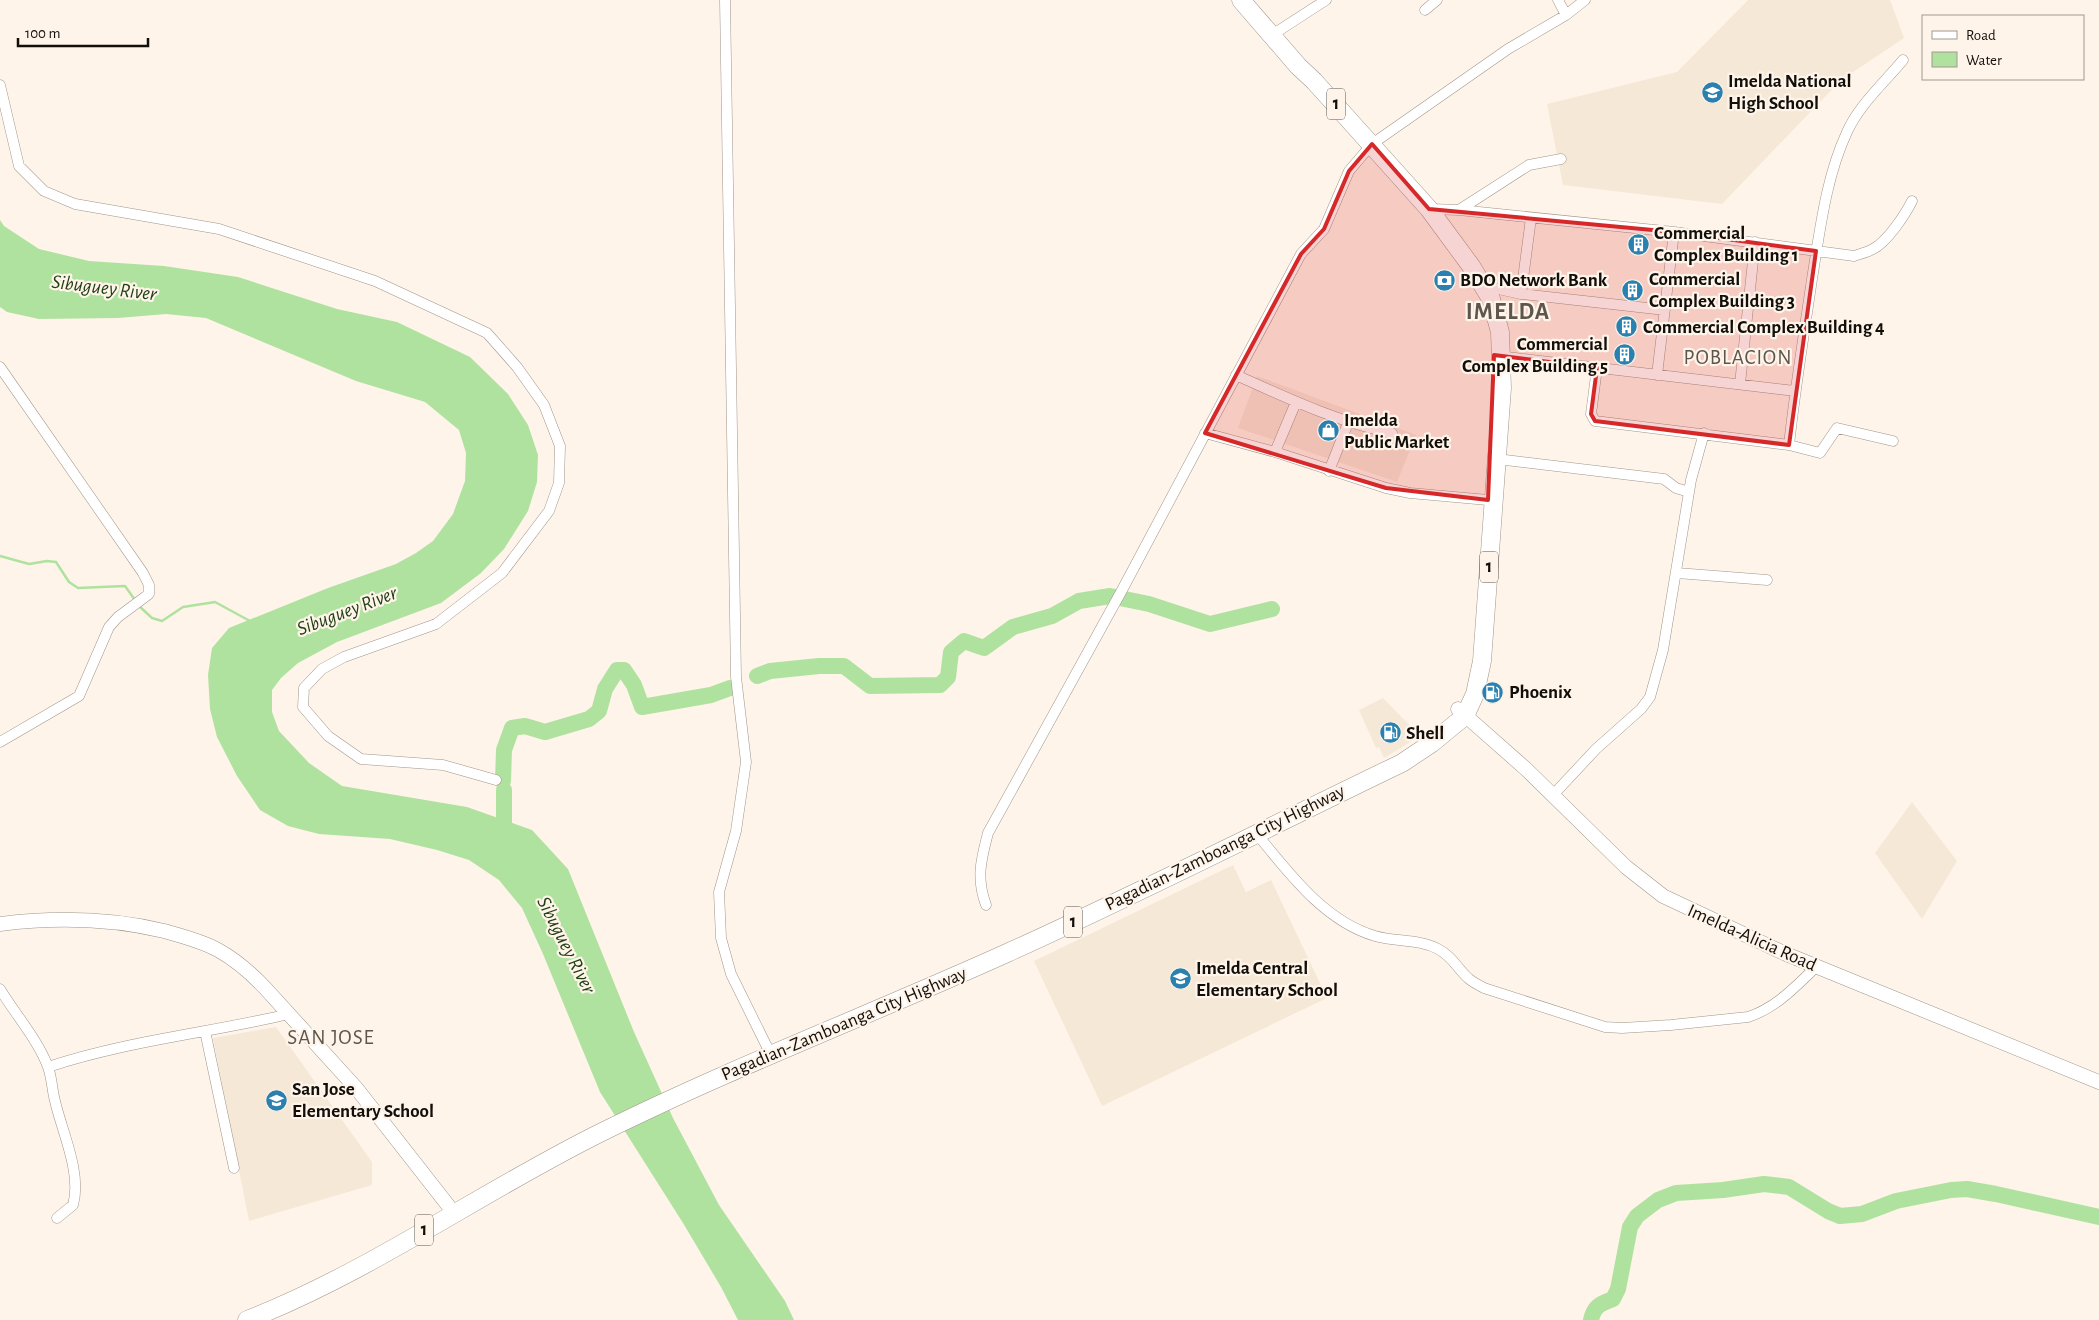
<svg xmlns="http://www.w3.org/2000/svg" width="2099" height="1320" font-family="'Alegreya Sans',sans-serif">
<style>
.built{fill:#f6e8d7}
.water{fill:#b0e29f}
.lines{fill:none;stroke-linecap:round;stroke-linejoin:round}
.stream{stroke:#b0e29f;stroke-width:2.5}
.river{stroke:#b0e29f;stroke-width:16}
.street-casing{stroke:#9f968b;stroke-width:11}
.secondary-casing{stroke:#9f968b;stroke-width:15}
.highway-casing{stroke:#9f968b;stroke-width:19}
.street{stroke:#fff;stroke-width:10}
.secondary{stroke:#fff;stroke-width:14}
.highway{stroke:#fff;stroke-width:18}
.marked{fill:#d62828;fill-opacity:0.2;stroke:#d62828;stroke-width:4;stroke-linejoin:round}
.labels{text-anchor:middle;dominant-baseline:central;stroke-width:4.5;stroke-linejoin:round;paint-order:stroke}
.shield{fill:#fef4e9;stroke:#59544e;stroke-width:1}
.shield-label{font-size:18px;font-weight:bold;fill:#120f0b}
.poi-label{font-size:19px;font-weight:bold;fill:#120f0b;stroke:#fef4e9;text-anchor:start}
.street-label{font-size:19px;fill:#120f0b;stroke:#fef4e9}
.water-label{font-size:20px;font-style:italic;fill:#1e3d11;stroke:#fef4e9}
.quarter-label{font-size:21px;letter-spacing:1px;fill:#5e564c;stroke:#fef4e9}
.district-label{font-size:24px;font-weight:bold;letter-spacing:1px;fill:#5e564c;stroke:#fef4e9}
</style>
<rect width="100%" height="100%" fill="#fef4e9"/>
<path class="built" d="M1748,0H1890L1904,38L1841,80L1722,204L1563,185L1547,104L1677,72Z
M1257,376L1416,435L1397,482L1238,428Z
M1383,698L1420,736L1384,758L1379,747L1376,748L1359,710Z
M1912,802L1957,861L1922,919L1875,853Z
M1233,865L1246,892L1271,880L1327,998L1102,1106L1034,961Z
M276,1027L372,1162V1185L249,1221L213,1038Z"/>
<path class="water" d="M0,220L4,226L39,249L89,261L164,266L238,277L337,309L397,322L470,357L508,394L528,425L538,455L537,482L528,511L504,549L481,573L441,603L337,642L298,663L281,678L272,690V712L279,731L309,763L342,786L467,807L532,830L568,869L634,1032L673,1118L719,1205L785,1301L794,1320H738L721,1287L683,1223L600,1092L543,954L522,908L499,880L469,860L437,850L390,839L319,834L288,826L260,810L237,776L217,737L210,709L208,675L212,648L229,628L328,588L396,564L416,553L433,541L453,514L465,481L466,453L459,430L425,402L356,381L206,318L166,314L118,318L39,319L7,312L0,307Z"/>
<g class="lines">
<path class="stream" d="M0,556L29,564L47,561L56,562L69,582L78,588L125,586L135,600
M138,605L152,618L162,621L183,607L215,602L250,621"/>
<path class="river" d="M757,676L770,671L819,666H844L870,686L940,685L948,677L951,652L964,641L984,648L1013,627L1052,616L1079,601L1110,596L1149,604L1210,624L1272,609
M503,781L504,750L512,728L525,726L545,732L589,719L599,711L605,689L617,670H624L634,685L642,707L711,695L730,688
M504,790V842
M1591,1320C1594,1306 1600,1304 1613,1299L1618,1289L1630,1227L1637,1216L1658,1200L1676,1193L1723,1190L1764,1184L1789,1187L1828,1211L1840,1216L1862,1214L1896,1201L1951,1190L1967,1189L1996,1194L2099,1217"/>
<defs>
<path id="street" d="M725,0L736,677L746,762L736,831L719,892L721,938L731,974L771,1055
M1558,0L1566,15
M1425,10L1437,0
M1272,35L1326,0
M0,85L19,166L44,191L75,204L219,229L375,281L487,333L517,367L544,405L560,446L559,483L549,511L502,573L436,624L344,657L322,669L304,688L303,707L328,736L361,759L443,765L496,780
M1459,210L1529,165L1561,159
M1426,211L1431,209L1459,210L1674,232L1854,256C1860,254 1868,252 1873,249C1887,242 1905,215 1912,201
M1485,286L1521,294L1665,310
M1521,294L1531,218
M1498,356L1795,391
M0,367L143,573L149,585V594L118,617L109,627L79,696L0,742
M1597,368L1591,414L1595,421L1789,445L1820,453L1837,428L1893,441
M1236,375C1287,398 1337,422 1392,433
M1657,375L1674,232
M1740,384L1755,242
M1296,402L1275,452L1386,488L1410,493L1488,500
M1205,433L1275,452
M1789,445C1795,389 1804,334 1812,279C1820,230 1826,177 1847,132C1859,105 1884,83 1903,60
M1497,459L1664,479L1676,488L1689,492
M1329,471L1348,423
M1677,573L1767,580
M1553,795L1596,749L1641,709L1650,697L1663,650L1691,480L1704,433
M1256,833C1289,873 1324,921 1375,936C1396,942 1419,939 1438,949C1452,956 1457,968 1468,978C1472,982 1479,985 1484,988L1605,1027L1622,1028L1671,1025L1748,1017C1776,1008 1795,987 1816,967
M986,905C976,878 981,860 988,833L1121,592L1301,254L1324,229L1349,171L1372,144L1508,49L1566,15L1585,0
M0,989C15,1014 38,1040 48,1067C52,1078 52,1090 55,1101C62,1132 82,1173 73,1205L57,1218
M205,1031L234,1168
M48,1067C126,1041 209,1033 289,1014"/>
<path id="secondary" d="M1458,709L1526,769L1626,867L1663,896L1786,954L2099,1082
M0,924C56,917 110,918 164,931C182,936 202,941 218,950C236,960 252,974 266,989L357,1089L454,1213"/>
<path id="highway" d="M247,1320C370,1272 481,1192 600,1133C733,1067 872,1014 1007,953C1140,893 1271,826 1402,763L1432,743L1465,716L1475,694L1482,661L1502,388L1500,332L1491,299L1471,266L1429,209L1314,81L1298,66L1241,0"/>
</defs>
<use href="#street" class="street-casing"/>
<use href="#secondary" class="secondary-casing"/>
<use href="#highway" class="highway-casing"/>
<use href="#street" class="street"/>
<use href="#secondary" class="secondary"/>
<use href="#highway" class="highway"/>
</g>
<path class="marked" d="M1372,144L1429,209L1674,232L1816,251L1789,445L1595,421L1591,414L1597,368L1494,355L1488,500L1386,488L1205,433L1301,254L1324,229L1349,171Z"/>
<defs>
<symbol id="school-disc" viewBox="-11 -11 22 22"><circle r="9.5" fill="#2a81b0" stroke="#fef4e9"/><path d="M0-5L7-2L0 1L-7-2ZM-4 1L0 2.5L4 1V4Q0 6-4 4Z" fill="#fff"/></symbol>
<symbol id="building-disc" viewBox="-11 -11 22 22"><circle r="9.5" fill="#2a81b0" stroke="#fef4e9"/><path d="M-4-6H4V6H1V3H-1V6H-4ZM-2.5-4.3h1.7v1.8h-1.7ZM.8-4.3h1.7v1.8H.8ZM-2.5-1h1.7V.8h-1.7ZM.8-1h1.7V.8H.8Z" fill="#fff"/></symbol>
<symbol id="bank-disc" viewBox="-11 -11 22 22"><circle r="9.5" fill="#2a81b0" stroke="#fef4e9"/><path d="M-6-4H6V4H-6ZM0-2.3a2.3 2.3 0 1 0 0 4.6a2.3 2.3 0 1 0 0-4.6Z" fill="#fff"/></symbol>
<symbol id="shop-disc" viewBox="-11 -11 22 22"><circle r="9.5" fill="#2a81b0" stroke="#fef4e9"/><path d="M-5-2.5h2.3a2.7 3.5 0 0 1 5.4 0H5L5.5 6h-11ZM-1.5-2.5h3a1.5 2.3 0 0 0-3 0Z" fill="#fff"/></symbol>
<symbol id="fuel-disc" viewBox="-11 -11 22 22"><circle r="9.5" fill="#2a81b0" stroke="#fef4e9"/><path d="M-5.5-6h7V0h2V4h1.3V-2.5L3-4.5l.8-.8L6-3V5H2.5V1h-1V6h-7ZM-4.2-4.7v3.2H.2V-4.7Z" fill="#fff"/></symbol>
</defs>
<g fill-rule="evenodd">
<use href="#school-disc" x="1700" y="80" width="25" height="25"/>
<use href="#building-disc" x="1626" y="232" width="25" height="25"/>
<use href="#bank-disc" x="1432" y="268" width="25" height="25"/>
<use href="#building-disc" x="1620" y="278" width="25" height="25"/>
<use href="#building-disc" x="1614" y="314" width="25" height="25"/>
<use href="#building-disc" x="1612" y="342" width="25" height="25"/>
<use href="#shop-disc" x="1316" y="418" width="25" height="25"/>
<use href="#fuel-disc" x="1480" y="680" width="25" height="25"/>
<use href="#fuel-disc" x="1378" y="720" width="25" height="25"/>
<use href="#school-disc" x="1168" y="966" width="25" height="25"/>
<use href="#school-disc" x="264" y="1088" width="25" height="25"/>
</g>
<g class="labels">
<g class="shield">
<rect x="1327" y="88.5" width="18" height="31" rx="4"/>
<rect x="1480" y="551.5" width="18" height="31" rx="4"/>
<rect x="1064" y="906.5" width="18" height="31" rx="4"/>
<rect x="415" y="1214.5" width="18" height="31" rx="4"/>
</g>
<g class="shield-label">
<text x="1336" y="104">1</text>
<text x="1489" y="567">1</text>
<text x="1073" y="922">1</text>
<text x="424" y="1230">1</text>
</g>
<g class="poi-label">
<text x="1728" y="81">Imelda National<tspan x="1728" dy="22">High School</tspan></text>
<text x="1654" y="233">Commercial<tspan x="1654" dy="22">Complex Building 1</tspan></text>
<text x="1649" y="279">Commercial<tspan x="1649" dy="22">Complex Building 3</tspan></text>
<text x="1460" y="280">BDO Network Bank</text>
<text x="1643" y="327">Commercial Complex Building 4</text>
<text x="1608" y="344" text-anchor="end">Commercial<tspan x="1608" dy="22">Complex Building 5</tspan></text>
<text x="1344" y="420">Imelda<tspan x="1344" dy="22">Public Market</tspan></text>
<text x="1509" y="692">Phoenix</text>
<text x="1406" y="733">Shell</text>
<text x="1196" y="968">Imelda Central<tspan x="1196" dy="22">Elementary School</tspan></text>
<text x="292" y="1089">San Jose<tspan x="292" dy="22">Elementary School</tspan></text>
</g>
<g class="street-label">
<text transform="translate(1225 848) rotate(-26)">Pagadian-Zamboanga City Highway</text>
<text transform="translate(1752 938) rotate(24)">Imelda-Alicia Road</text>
<text transform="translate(844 1024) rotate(-23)">Pagadian-Zamboanga City Highway</text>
</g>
<g class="water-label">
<text transform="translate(104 288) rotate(7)">Sibuguey River</text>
<text transform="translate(347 611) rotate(-21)">Sibuguey River</text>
<text transform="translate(566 945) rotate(63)">Sibuguey River</text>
</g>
<g class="quarter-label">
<text x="1738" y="357">POBLACION</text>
<text x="331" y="1037">SAN JOSE</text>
</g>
<g class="district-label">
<text x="1508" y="312">IMELDA</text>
</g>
</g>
<rect x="1922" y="15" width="162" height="65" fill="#fef4e9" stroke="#a09890"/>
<rect x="1932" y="31" width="25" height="8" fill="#ffffff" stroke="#a09890"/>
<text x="1966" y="40" font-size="15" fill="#120f0b">Road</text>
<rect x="1932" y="52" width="25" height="15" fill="#b0e29f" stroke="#a09890"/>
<text x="1966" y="65" font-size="15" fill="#120f0b">Water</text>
<path d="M18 38v8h130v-8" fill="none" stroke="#120f0b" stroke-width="2.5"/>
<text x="25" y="38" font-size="15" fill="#120f0b" stroke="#fef4e9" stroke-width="4" paint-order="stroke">100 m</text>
</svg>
